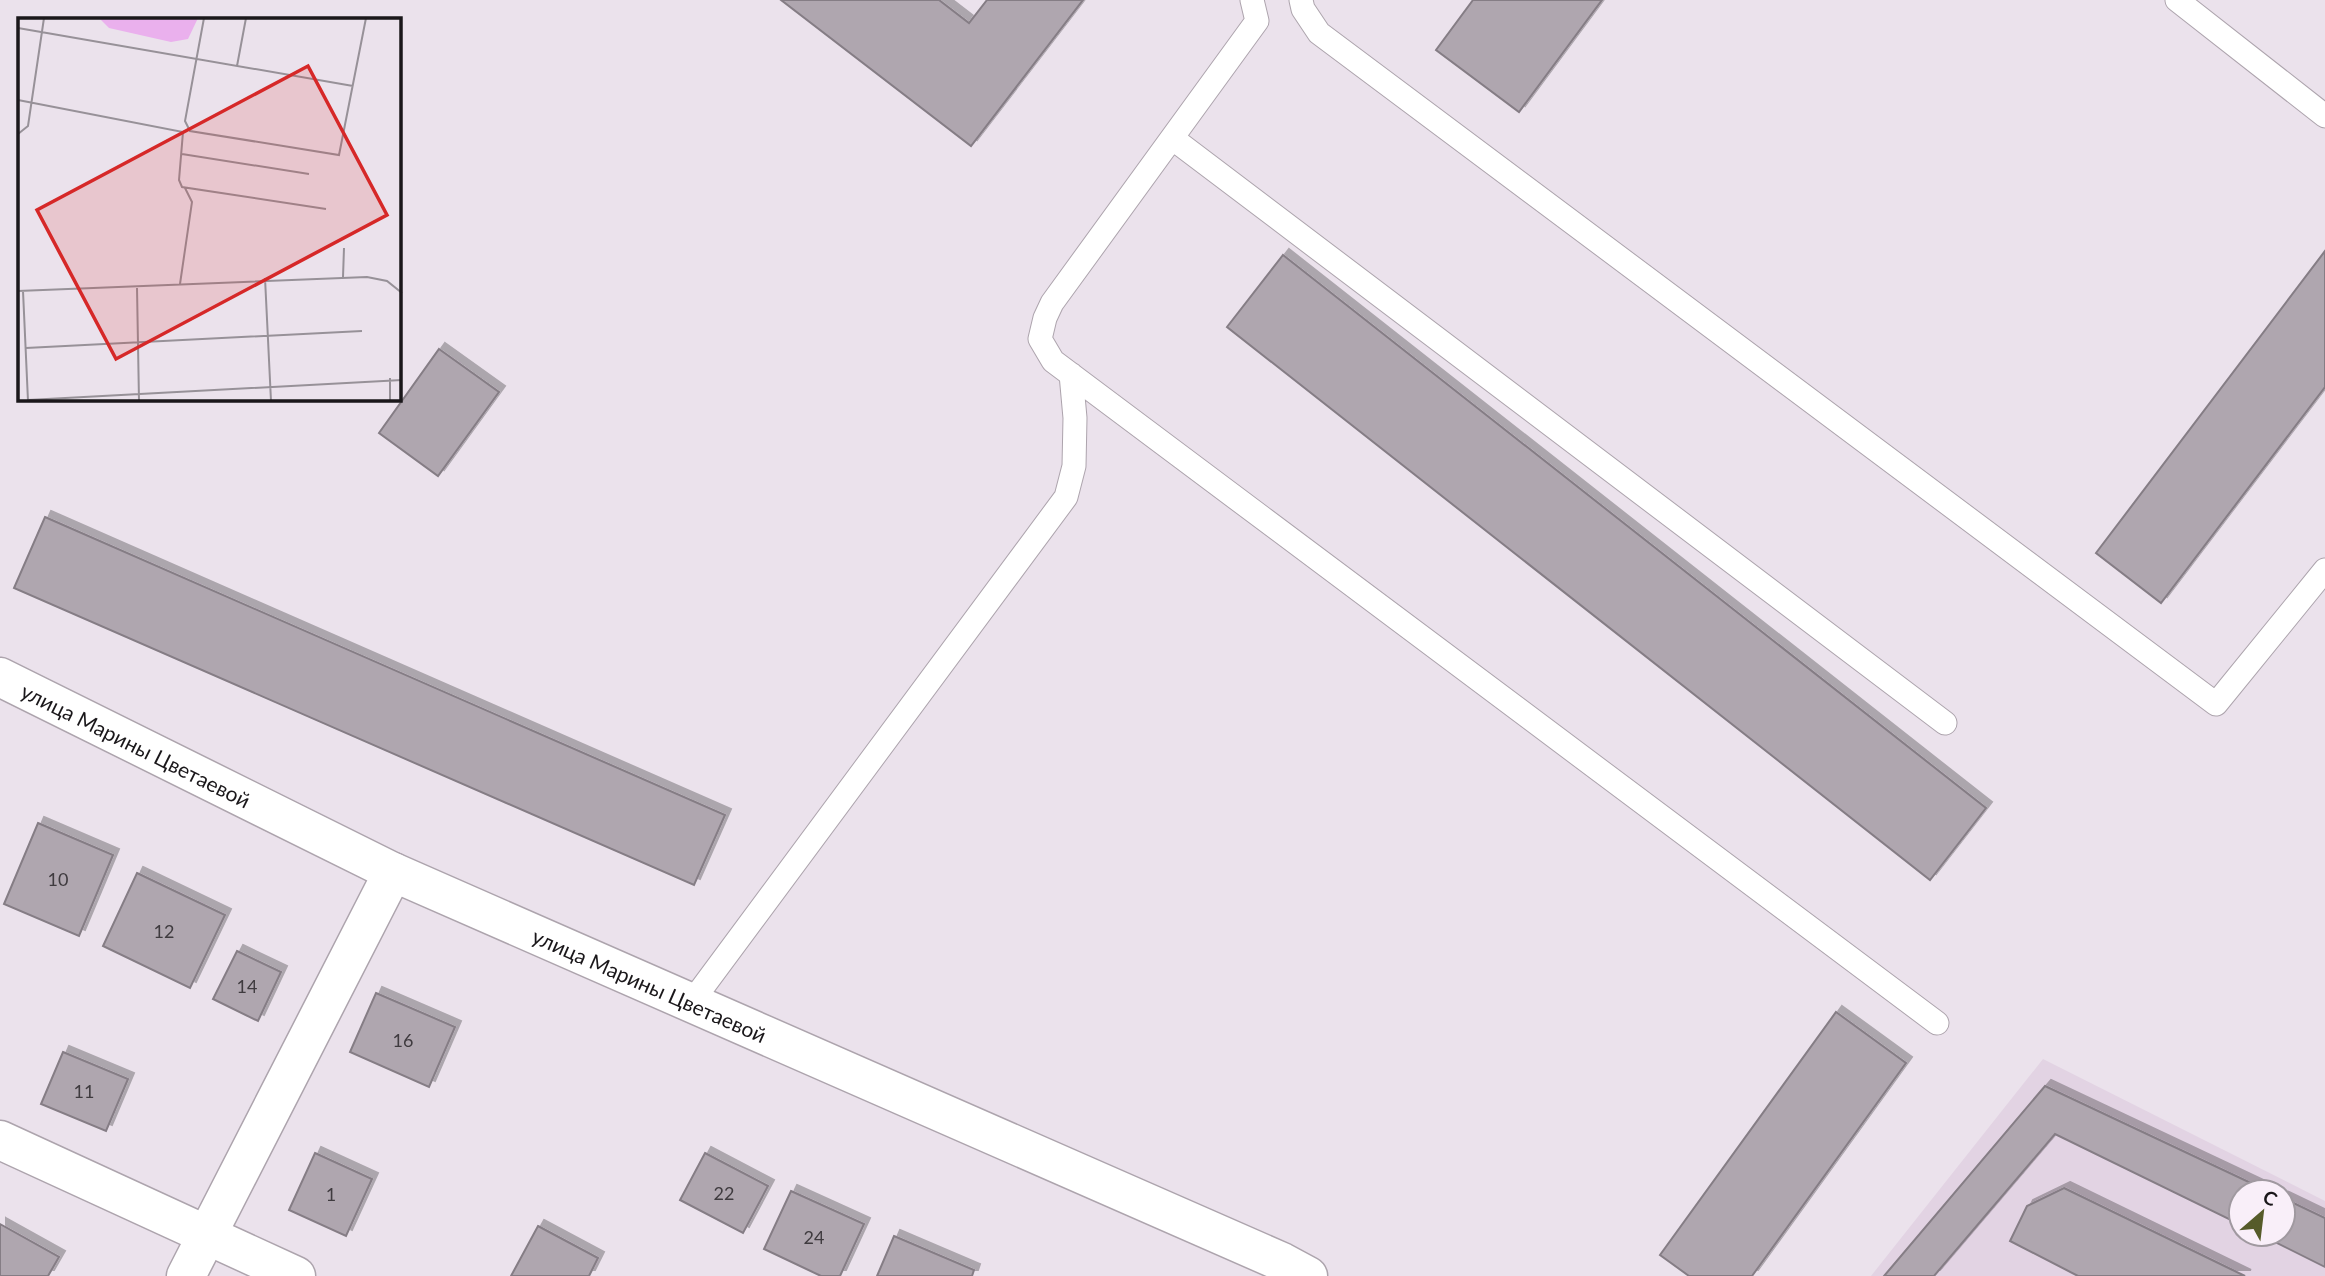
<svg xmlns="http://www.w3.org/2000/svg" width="2325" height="1276" font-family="Lato,sans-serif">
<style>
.built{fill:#e2d3e3;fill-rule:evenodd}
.building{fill:#afa6af;stroke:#857d85;stroke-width:2;filter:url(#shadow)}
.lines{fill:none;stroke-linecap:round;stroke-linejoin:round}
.service-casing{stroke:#ada4ad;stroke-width:25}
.minor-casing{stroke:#ada4ad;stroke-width:41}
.service{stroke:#fff;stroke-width:23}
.minor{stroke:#fff;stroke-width:38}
.labels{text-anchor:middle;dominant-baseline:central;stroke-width:7;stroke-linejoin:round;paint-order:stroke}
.number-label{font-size:18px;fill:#3f3b3f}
.street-label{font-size:21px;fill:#1a171a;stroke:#f9eff9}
.inset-road{fill:none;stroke:#979198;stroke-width:2}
.view{fill:#d62828;fill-opacity:0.15;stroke:#d62828;stroke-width:3.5}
.inset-edge{fill:none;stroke:#1a171a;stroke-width:3.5}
</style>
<defs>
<filter id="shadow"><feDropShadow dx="6" dy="-6" stdDeviation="0" flood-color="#0004"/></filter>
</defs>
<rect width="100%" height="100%" fill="#ebe2ec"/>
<path class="built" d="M2043,1059L2325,1201V1276H1871ZM2241,1192H2283V1234H2241Z"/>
<path class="building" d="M781,0H939L969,23L987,0H1083L971,146Z
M1473,0H1602L1519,112L1436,50Z
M2325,251V387L2161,603L2096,553Z
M1283,255L1986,808L1930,880L1227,327Z
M439,349L499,392L438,476L379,433Z
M45,517L725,815L694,885L14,588Z
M38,823L113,855L79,936L4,904Z
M137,873L225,915L190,988L103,946Z
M237,951L281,972L258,1021L213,999Z
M376,993L455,1027L429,1087L350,1052Z
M1836,1012L1906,1063L1752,1276H1689L1660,1255Z
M63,1052L128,1079L106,1131L41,1104Z
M2045,1086L2270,1192H2241V1225L2055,1134L1934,1276H1884Z
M315,1153L372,1179L346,1236L289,1210Z
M705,1153L768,1186L743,1233L680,1200Z
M2064,1188L2245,1276H2078L2010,1241L2027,1206Z
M791,1191L864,1224L840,1276H821L764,1249Z
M2283,1198L2325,1218V1267L2259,1234H2283Z
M0,1224L59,1257L48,1276H0Z
M538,1226L598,1258L589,1276H511Z
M894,1236L974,1270L972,1276H877Z"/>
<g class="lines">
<defs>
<path id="service" d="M1252,0L1257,21L1052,303L1045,318L1040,339L1053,361L1937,1023
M1301,0L1303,9L1319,33L2216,704L2325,570
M2177,0L2325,116
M1172,138L1945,723
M691,1003L1066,497L1074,466L1075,418L1071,374"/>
<g id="minor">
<path id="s1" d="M0,677L393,872L1282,1262L1308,1276"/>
<path d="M0,1140L296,1276"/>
<path d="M186,1276L393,872"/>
</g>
</defs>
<use href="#service" class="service-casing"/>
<use href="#minor" class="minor-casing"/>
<use href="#service" class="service"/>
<use href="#minor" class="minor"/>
</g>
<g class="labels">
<g class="number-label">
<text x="58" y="879">10</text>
<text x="164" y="931">12</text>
<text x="247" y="986">14</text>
<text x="403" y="1040">16</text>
<text x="84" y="1091">11</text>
<text x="724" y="1193">22</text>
<text x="331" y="1194">1</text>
<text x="814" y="1237">24</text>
</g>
<g class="street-label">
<text stroke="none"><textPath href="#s1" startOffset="152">улица Марины Цветаевой</textPath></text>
<text stroke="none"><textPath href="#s1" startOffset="719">улица Марины Цветаевой</textPath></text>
</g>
</g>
<g transform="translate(18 18)">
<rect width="383" height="383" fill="#ebe2ec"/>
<path d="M81,0H180L170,21L153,24L91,10Z" fill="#eab0ed"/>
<path class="inset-road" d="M186,0L167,103L172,113L321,137L348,0M0,10L335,68M219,48L228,0M0,82L165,114L161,162L164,169L308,191M0,116L10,108L26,0M164,136L291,156M325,259L326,230M247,260L253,383M162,266L174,184L167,170M119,270L121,383M0,273L349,259L369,263L384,275M5,273L10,383M8,330L344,313M10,382L384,362M372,383V360"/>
<path class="view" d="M290,48L369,197L98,341L19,192Z"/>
<rect width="383" height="383" class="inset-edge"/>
</g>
<g transform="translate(2262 1213) rotate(28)"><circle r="33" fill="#f9eff9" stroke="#a099a0" stroke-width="2"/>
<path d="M0-5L12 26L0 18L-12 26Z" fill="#565b2a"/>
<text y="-10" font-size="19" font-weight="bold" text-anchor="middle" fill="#1a171a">С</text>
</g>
</svg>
